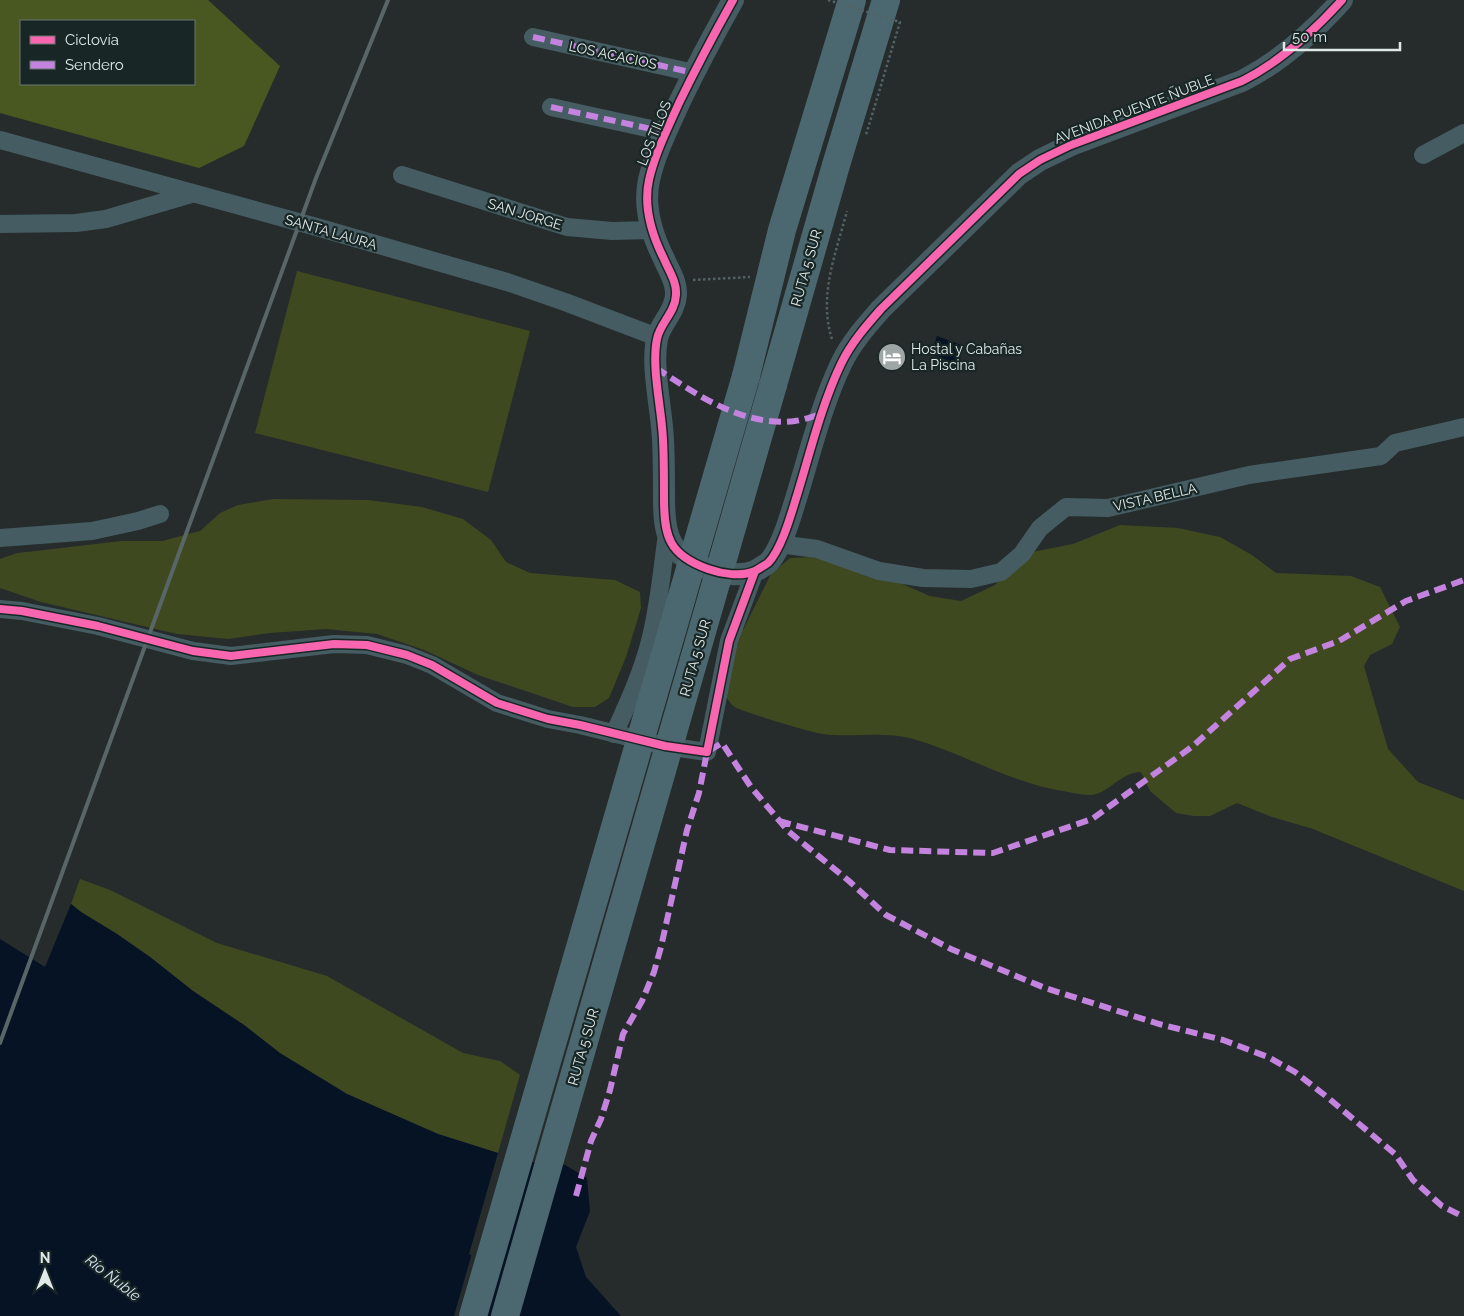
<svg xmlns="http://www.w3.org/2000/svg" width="1464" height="1316" font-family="Raleway,sans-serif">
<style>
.green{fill:#3e4920}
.forest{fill:#495820;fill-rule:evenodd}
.water{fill:#051325}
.pier{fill:#262c2c}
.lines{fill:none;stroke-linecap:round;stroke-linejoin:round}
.path{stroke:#526265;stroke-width:2.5;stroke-dasharray:2.5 2.5;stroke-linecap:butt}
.minor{stroke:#455c62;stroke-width:18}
.tertiary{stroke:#455c62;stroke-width:22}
.motorway{stroke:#4b6870;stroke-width:28}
.rail{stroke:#586668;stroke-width:4}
.path-bridge{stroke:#526265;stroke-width:2.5;stroke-dasharray:2.5 2.5;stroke-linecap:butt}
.motorway-bridge{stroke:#4b6870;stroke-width:28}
.quiet{stroke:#c483df;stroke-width:6;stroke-dasharray:12 6;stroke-linecap:butt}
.cycleway-casing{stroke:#182725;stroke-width:11}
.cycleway{stroke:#f766af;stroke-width:8}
.labels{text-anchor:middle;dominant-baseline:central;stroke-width:4.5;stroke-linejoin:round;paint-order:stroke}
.street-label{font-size:14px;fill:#e0e9e8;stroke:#182725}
.poi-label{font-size:14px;fill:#e0e9e8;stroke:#182725;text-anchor:start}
.water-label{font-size:15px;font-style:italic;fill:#d7e6f8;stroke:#182725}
</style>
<rect width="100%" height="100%" fill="#262c2c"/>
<path class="green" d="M297,271L530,331L488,492L255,433Z
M273,499L368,500L422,507L463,519L491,540L506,562L530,573L615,580L640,592L641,608L626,657L609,698L595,707H573L478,675L424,650L377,634L326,629L270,633L228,639L177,634L41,602L0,588V559L17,553L44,550L121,541H162L200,531L220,513L238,505Z
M1120,525L1178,528L1220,537L1252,555L1276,573L1351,576L1380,587L1400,627L1392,644L1370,655L1364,666L1388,749L1418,782L1464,800V891L1313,829L1272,817L1237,803L1210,816H1194L1176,813L1150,791L1141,772C1121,772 1107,795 1090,795C1083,795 1075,793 1068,792C1011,784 964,753 910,738C883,731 851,738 823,734C813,733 739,711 733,706C729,702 725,695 722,690L741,634L771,574L790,558L811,557L900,583L930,596L961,601L995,585L1022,554L1073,544Z
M80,879L110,890L217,943L327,976L463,1053L500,1061L520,1075L498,1153L438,1134L347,1094L279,1053L244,1025L193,991L150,957L117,934L81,912L71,904Z"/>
<path class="forest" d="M0,0H208L280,66L244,146L199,168L0,113ZM21,21H194V84H21Z"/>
<path class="water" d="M937,336L964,346L957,364L931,354Z
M71,904L81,912L117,934L150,957L193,991L244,1025L280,1053L347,1094L438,1134L498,1153L469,1254L498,1273L530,1162H555L565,1165L587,1178L590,1211L576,1247L586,1277L621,1316H0V939L45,967Z"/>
<path class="pier" d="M472,1253L497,1269L485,1316H454Z"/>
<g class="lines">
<path class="path" d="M693,280L750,277
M832,339C818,296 836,253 847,211"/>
<path class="minor" d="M533,37L694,73
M551,107L665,132
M0,140L320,228L507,282L565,302L657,337
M1423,155L1464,133
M402,175L567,227L612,231L652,230
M0,224L76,223L106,219L191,194
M0,538L92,531L138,521L160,514
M779,544L817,549L879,571L923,578L971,579L1001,572L1022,554L1040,528L1066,507L1108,508L1249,475L1381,456L1395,443L1464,427
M0,609L22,611L98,626L193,651L231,656L334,644L367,645L407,655L432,665L497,703L548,719L580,725L665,746L707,752L729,641L755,571
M614,734C628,703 642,673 650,641C659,606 662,570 667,534"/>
<path class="tertiary" d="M733,0C714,34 696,68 679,103C668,128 655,153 649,180C643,207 652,235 664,259C669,271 677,282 676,295C675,313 660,323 657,339C651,368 662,410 663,440C664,459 664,479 664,498C664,537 669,555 708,569C722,574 741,577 755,571C759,569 765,565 768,563C782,549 792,511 798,492C811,449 822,404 841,364C851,343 866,326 881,309L1019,174L1040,160L1071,145L1242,81C1280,62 1313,32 1342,0"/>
<path class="motorway" d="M746,376L782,230L852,0
M773,385L836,165L886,0"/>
<path class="rail" d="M0,1043L316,178L388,0"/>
<path class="path-bridge" d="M828,0L900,22L866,135"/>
<path class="motorway-bridge" d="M473,1316L746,376
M505,1316L773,385"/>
<path class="quiet" d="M533,37L694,73
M551,107L665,132
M656,368C697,395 743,427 795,421C804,420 813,416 822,414
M779,821L890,850L993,853L1092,819L1193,746L1290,659L1339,641L1406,601L1464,580
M576,1196L591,1141L601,1119L610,1090L623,1034L642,1001L654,972L661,947L687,830L699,793L707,752L722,743L751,787L788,831L849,881L886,915L951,949L1045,988L1159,1024L1223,1040L1268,1057L1295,1072L1327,1097L1395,1154L1413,1180L1442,1206L1464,1217"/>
<defs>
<path id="cycleway" d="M733,0C714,34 696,68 679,103C668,128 655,153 649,180C643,207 652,235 664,259C669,271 677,282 676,295C675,313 660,323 657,339C651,368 662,410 663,440C664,459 664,479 664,498C664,537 669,555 708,569C722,574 741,577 755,571C759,569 765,565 768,563C782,549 792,511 798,492C811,449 822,404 841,364C851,343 866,326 881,309L1019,174L1040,160L1071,145L1242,81C1280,62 1313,32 1342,0
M0,609L22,611L98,626L193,651L231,656L334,644L367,645L407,655L432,665L497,703L548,719L580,725L665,746L707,752L729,641L755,571"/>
</defs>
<use href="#cycleway" class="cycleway-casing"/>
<use href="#cycleway" class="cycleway"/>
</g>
<defs>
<symbol id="hotel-disc" viewBox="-11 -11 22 22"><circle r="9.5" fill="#9fa7a6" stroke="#182725"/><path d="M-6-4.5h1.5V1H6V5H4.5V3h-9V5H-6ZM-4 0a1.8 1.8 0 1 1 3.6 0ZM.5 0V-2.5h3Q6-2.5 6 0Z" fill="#fff"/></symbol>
</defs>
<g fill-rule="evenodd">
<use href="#hotel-disc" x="876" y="341" width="32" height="32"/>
</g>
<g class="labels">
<g class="street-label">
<text transform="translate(613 55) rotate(12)">LOS ACACIOS</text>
<text transform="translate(1134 109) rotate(-21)">AVENIDA PUENTE ÑUBLE</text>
<text transform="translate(654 133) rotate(-68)">LOS TILOS</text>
<text transform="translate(525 214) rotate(17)">SAN JORGE</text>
<text transform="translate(331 232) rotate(16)">SANTA LAURA</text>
<text transform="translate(806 268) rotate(-74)">RUTA 5 SUR</text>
<text transform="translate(1155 497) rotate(-13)">VISTA BELLA</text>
<text transform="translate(695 658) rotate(-74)">RUTA 5 SUR</text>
<text transform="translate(583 1047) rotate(-74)">RUTA 5 SUR</text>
</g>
<g class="poi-label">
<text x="911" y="349">Hostal y Cabañas<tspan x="911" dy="16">La Piscina</tspan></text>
</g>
<g class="water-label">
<text transform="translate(113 1278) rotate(38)">Río Ñuble</text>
</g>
</g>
<rect x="20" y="20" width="175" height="65" fill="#182725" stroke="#687573"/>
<rect x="30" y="36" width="25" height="8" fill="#f766af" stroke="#687573"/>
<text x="65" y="45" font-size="15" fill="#e0e9e8">Ciclovía</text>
<rect x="30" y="61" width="25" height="8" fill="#c483df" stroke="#687573"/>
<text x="65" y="70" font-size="15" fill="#e0e9e8">Sendero</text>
<g transform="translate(45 1271)" stroke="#182725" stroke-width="4" paint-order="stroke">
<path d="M0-4L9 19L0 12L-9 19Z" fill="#e0e9e8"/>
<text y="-8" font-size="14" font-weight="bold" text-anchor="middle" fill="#e0e9e8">N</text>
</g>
<path d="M1284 42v8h116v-8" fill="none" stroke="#e0e9e8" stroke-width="2.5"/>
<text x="1292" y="42" font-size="15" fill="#e0e9e8" stroke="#182725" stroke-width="4" paint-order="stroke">50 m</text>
</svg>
